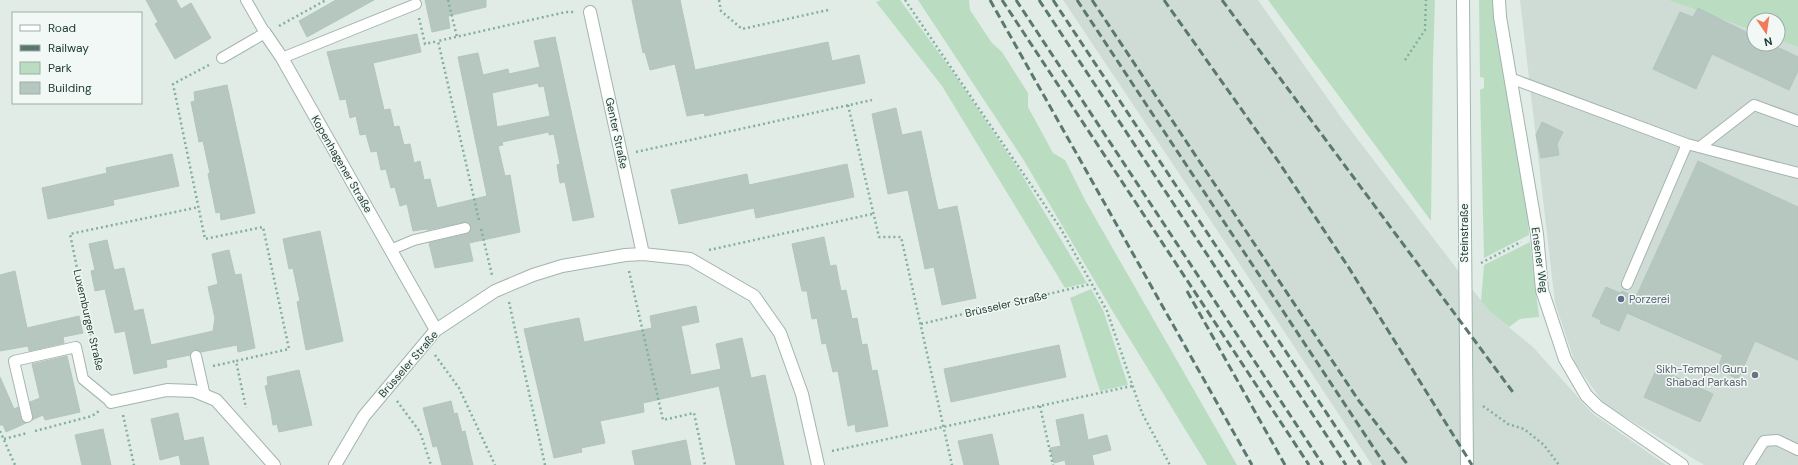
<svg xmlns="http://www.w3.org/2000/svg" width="1798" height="465" font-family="'DM Sans',sans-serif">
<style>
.built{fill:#cfdcd6}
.green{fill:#baddc2}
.building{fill:#b6c7c0;stroke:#b3c5bd;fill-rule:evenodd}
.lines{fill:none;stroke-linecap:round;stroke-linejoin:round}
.service-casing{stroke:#a4b4ae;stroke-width:12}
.minor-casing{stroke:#a4b4ae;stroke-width:14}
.secondary-casing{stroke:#9fb8ae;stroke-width:14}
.path{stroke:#81b0a0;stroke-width:2.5;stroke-dasharray:2 3;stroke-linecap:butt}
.service{stroke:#fff;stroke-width:10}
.minor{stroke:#fff;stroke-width:12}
.secondary{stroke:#fff;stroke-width:12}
.rail{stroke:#5b7870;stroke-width:3;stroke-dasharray:8 4;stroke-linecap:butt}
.service-dot{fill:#5c6f8a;stroke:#f2f8f5;stroke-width:1.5}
.worship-dot{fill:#6b7280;stroke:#f2f8f5;stroke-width:1.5}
.labels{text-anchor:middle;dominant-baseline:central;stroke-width:3;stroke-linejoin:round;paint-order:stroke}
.street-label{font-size:11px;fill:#213d35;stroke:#f2f8f5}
.service-label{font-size:11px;fill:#4e5e75;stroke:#f2f8f5;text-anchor:start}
.worship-label{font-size:11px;fill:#5b616d;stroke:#f2f8f5;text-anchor:end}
</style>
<rect width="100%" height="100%" fill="#e1ece7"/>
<path class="built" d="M1063,0H1258L1343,120L1489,311L1533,347L1592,413L1666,465H1372L1237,260Z
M1520,0H1668L1754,31V44H1778V40L1798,47V465H1704L1604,404L1575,363L1555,303Z"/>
<path class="green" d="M881,0H900L953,72L1019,170L1087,283L1065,288L942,86L876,2Z
M918,0H969L970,10L992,43L1002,52L1028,93V107L1053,153L1065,160L1085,200L1237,465H1207L1110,307L1023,159Z
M1268,0H1435L1433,62L1431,221Z
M1479,0H1495L1524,175L1529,235L1484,258L1480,90L1484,88V78L1480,77Z
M1668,0H1798V47L1778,40V20H1754V31Z
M1530,242L1539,317L1520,319L1509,327L1489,311L1481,301L1484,265Z
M1091,289L1103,310L1128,385L1100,391L1070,298Z"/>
<path class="building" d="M146,0H176L181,9L191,3L211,38L175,59L155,24L158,22Z
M336,0H374L307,37L299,21Z
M425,0H486V7L448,16L450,28L432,32Z
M632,0H680L695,70L828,42L832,61L859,55L865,83L705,116L704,113L687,116L675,64L650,70L645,52L643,53Z
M1698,8L1754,36V44H1771L1798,57V71L1789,90L1712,54L1696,89L1653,69L1680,12L1693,17Z
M417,34L421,52L373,63L384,110L390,109L394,127L399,126L404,145L410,144L414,163L420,161L424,180L430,179L437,208L487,196L458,57L478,53L483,75L508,69L509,74L540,67L534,41L555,37L594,217L573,221L565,182L560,183L557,165L560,164L554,134L549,135V132L502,142L503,145L498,146L505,176L510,175L520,232L469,243L473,261L435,268L429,243L467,234L471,230V226L469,223L464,222L427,230L426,229L413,231L407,204L400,206L395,187L391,188L386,169L381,170L377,151L371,152L366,134L360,135L356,116L350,118L346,99L340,100L327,52ZM538,83L539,87L544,86L550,116L497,127L492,93Z
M227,85L255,213L221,220L220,212L216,213L208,174L210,173L203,141L199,142L191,102L195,101L194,92Z
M896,108L902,135L921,131L938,210L957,206L976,298L942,305L934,267L925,269L908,190L888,194L872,114Z
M1542,122L1563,132L1557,144L1559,155L1541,158L1536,135Z
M172,154L179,186L113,200L114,205L48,219L42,188L107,173L106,168Z
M1698,161L1798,207V360L1755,341L1738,379L1717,369L1723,355L1627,313L1619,331L1600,323L1601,320L1592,316L1606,287L1620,293L1622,291L1636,297Z
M847,164L854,197L756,218L754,208L679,224L671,190L747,174L749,185Z
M320,231L343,341L306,350L297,302L300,301L293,268L289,269L283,239Z
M824,237L830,266L836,265L841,291L846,290L852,319L857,318L862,345L867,344L872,371L877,370L888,426L856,432L855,424L848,426L838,371L833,372L826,343L822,344L817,318L812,319L807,291H802L792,244Z
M107,240L114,270L124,268L134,311L143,309L151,345L213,331L215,318L208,287L218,284L212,254L229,250L235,275L241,274L255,348L238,352L237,345L201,352L195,350L190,355L166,360L167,367L134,374L125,331L115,333L105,289L95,291L91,271L95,270L89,244Z
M15,271L27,328L79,316L83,333L63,337L64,343L29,351L28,346L0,351V275Z
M696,306L699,322L681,326L691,375L721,369L716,344L742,338L751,378L765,375L784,465H736L719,386L643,403L644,412L600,421L605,443L581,448L582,452L554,458L524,329L579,318L584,342L652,328L650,316Z
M1059,345L1066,377L951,402L944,369Z
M67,356L80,412L45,420L43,415L32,420L33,416L30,402L40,398L32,364Z
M1657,368L1713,394L1700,422L1644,397Z
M299,370L312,425L279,432L277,424L273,425L271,413L265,386L268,385L267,377Z
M0,377L14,409L18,407L21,419L26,423L6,432L3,425H0Z
M451,401L454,414L457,413L462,432L465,431L473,465H442L437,446L433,447L423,408Z
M178,413L184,441L203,437L209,465H181L179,455L160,460L151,419Z
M1083,414L1088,440L1107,435L1111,450L1092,455L1094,465H1066L1065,460L1054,463L1050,448L1061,446L1056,420Z
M103,429L111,465H82L75,435Z
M992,434L999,465H964L958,441Z
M686,440L691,465H635L632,451Z"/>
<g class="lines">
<defs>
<path id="service" d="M222,58L265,33L246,0
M282,58L416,4
M1510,78L1687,144L1798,173
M1700,147L1754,105L1798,121
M390,250L414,240L465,228
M1627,284L1687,144
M196,356L205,396
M27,417L14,361L76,347L83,379L111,402
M1749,465L1764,441L1777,440L1798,450"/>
<path id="minor" d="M1499,0L1500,17L1537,234L1542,290L1565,359L1586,395L1598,407L1682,465
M590,12L643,254
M265,33L282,58L436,330
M111,402L167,390L194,391L216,400L274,465
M335,465L364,416L436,330L495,291L533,275L562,266L625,255L643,254L690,259L754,296L780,333L802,394L818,465"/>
<path id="secondary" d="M1463,0L1467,465"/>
</defs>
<use href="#service" class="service-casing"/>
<use href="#minor" class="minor-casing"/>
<use href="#secondary" class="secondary-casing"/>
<path class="path" d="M448,0L457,37
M719,0L721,11L742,29L828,10
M905,0L1061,229L1107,311L1142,413L1170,465
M419,18L425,44L438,41
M279,26L326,0
M1405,60L1425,30L1426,0
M209,65L173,84L205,239L263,227L289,349L236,361L246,408
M848,105L879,237H901L952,465
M636,152L872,100
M479,220L438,41L566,12H574
M481,229L492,275
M709,250L872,214
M1481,263L1521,242
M629,271L663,420L694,413L705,465
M509,302L545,465
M921,324L1091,284
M93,345L70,234L199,207
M435,355L459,388L495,465
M97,362L100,372
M213,366L236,361
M397,401L420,432L431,465
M1040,406L1053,465
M1483,406L1508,424L1524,429L1544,445L1559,465
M123,415L134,465
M0,431L15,465
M35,431L92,416L99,411
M4,439L27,433
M832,451L1132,386"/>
<use href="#service" class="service"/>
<use href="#minor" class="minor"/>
<use href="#secondary" class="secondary"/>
<path class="rail" d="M990,0L1252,465
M1002,0L1309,465
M1016,0L1323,465
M1039,0L1346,465
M1053,0L1361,465
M1077,0L1385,465
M1092,0L1359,401L1408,465
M1164,0L1278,161L1349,268L1472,465
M1222,0L1515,395
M1187,291L1285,465"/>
</g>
<circle class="service-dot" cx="1621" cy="299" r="4"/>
<circle class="worship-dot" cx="1755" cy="375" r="4"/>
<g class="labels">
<g class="street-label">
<text transform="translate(617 133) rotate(78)">Genter Straße</text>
<text transform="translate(342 164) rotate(60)">Kopenhagener Straße</text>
<text transform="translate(1464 233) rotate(-90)">Steinstraße</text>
<text transform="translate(1540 260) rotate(82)">Ensener Weg</text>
<text transform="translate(1006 304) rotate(-13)">Brüsseler Straße</text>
<text transform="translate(89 320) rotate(77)">Luxemburger Straße</text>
<text transform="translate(408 364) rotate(-49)">Brüsseler Straße</text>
</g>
<g class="service-label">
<text x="1629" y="299">Porzerei</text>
</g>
<g class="worship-label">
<text x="1747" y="369">Sikh-Tempel Guru<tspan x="1747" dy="13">Shabad Parkash</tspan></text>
</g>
</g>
<rect x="12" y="12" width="130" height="92" fill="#f2f8f5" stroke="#9eada8"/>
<rect x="20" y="25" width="20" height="6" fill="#ffffff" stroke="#9eada8"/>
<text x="48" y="32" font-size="12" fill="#213d35">Road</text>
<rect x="20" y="45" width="20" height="6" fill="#5b7870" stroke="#9eada8"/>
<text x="48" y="52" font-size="12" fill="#213d35">Railway</text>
<rect x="20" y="62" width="20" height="12" fill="#baddc2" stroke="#9eada8"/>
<text x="48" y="72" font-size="12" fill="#213d35">Park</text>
<rect x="20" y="82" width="20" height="12" fill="#b6c7c0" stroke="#9eada8"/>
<text x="48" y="92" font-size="12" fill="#213d35">Building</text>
<g transform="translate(1766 32) rotate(167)"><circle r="19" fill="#f2f8f5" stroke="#9eada8"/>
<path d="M0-3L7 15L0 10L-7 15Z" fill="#f37a57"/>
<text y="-6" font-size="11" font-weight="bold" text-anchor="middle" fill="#213d35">N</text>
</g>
</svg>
